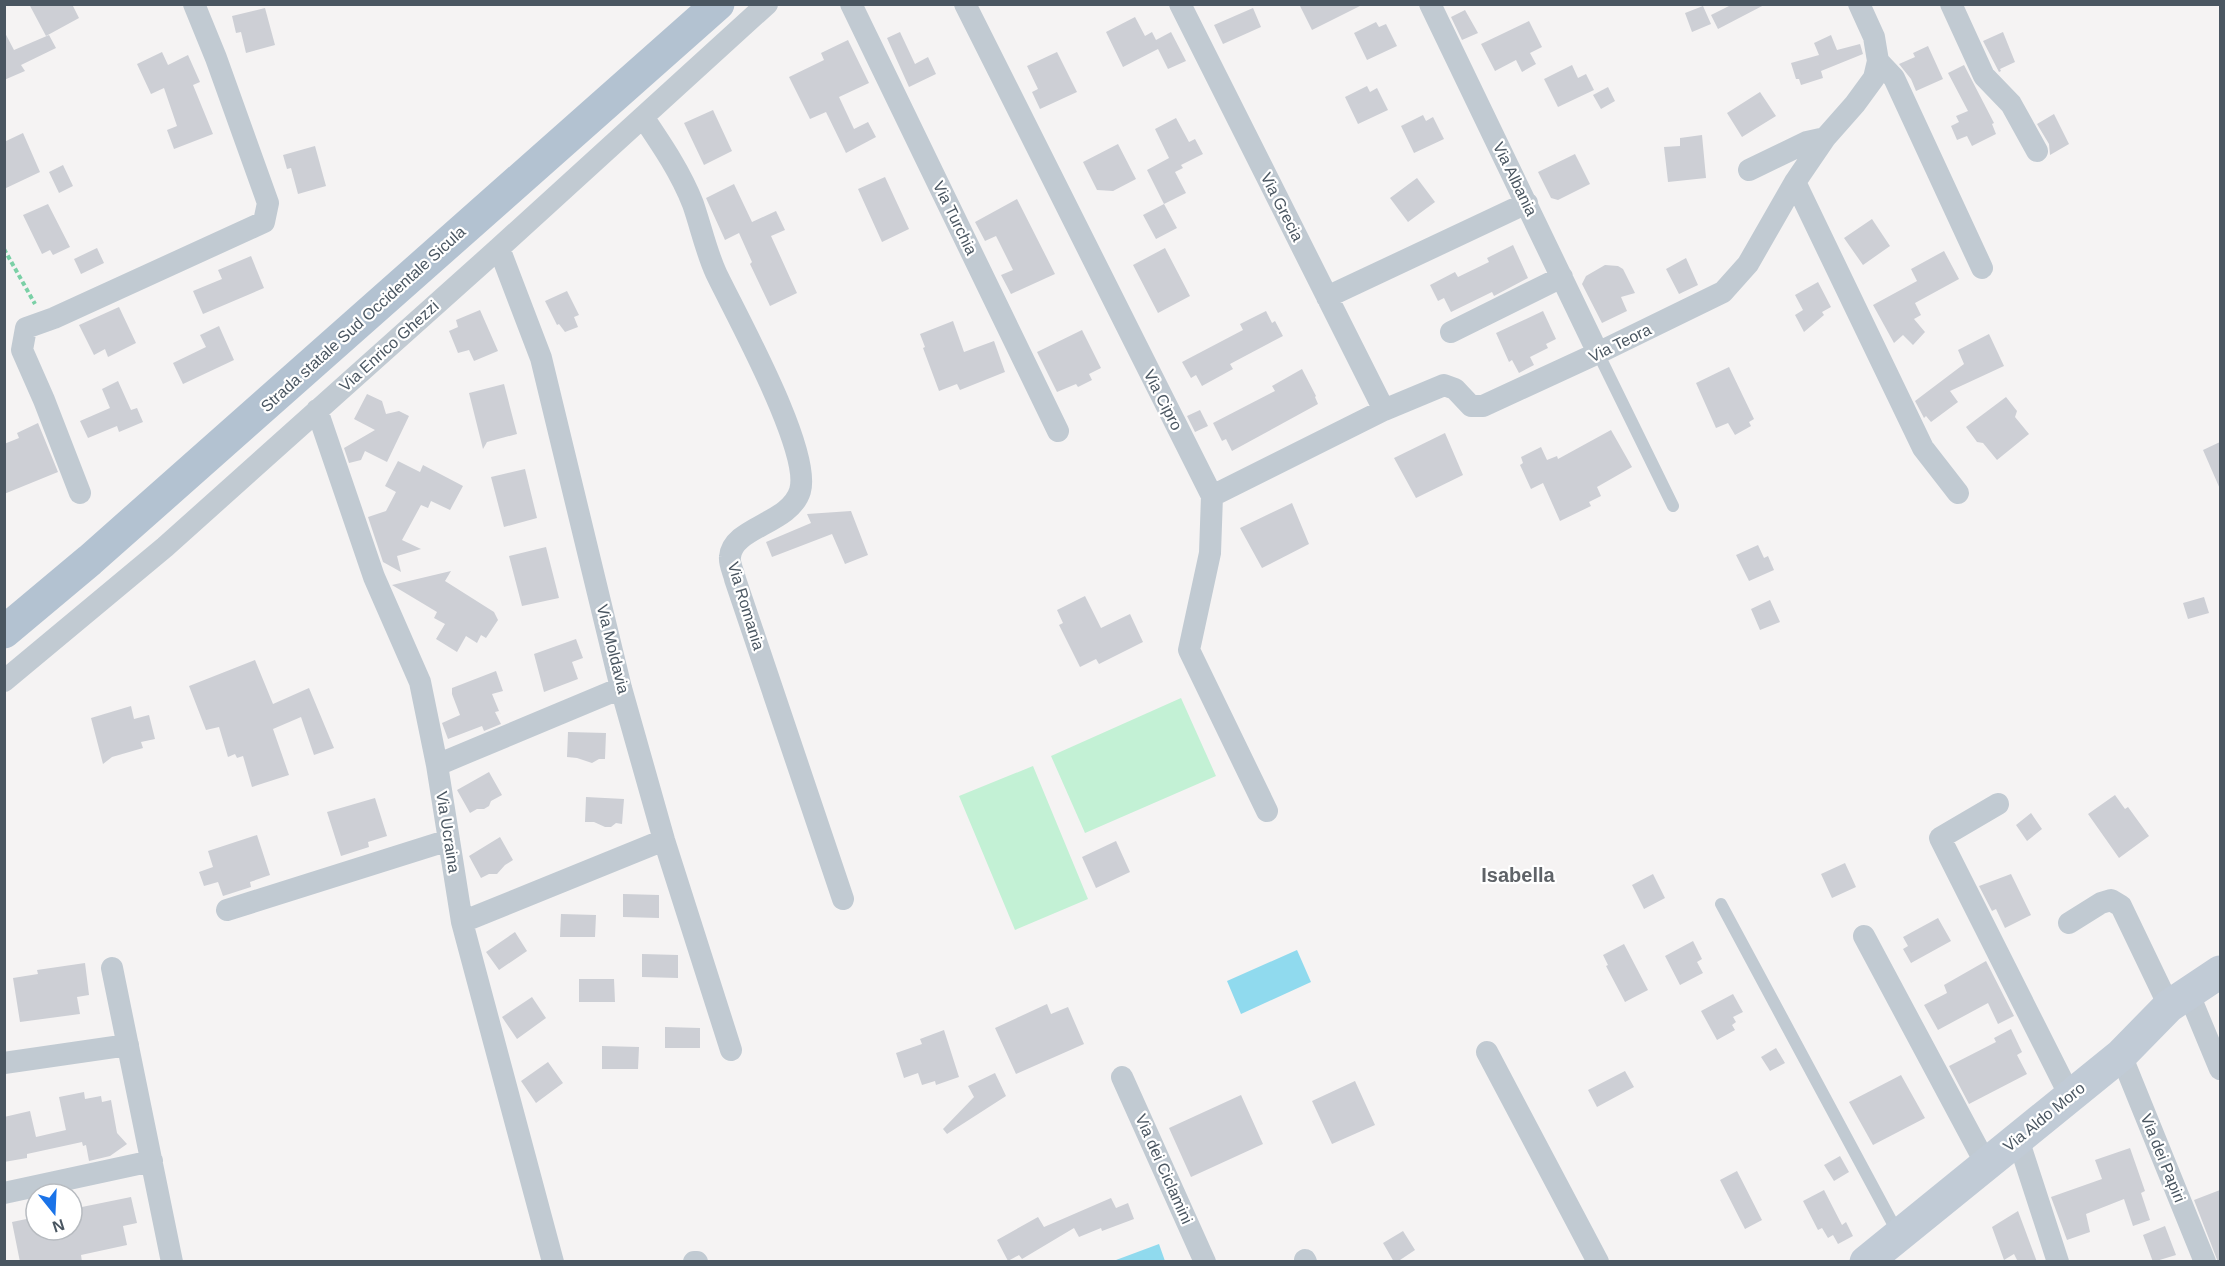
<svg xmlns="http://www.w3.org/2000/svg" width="2225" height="1266" font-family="Helvetica,sans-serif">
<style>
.green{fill:#c3f1d5}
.water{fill:#90daee}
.building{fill:#cdcfd5}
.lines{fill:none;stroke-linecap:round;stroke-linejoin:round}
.path{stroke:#7ad0a6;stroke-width:4;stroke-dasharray:4.5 3;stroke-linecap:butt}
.lane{stroke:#c1cad2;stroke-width:12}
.street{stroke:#c1cad2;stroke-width:22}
.secondary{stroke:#c1cbd6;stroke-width:33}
.primary{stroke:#b3c2d1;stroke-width:33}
.labels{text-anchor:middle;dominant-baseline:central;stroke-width:4.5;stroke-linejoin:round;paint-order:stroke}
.street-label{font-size:16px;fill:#4a5661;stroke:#fff}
.quarter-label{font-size:20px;font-weight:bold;fill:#5f6368;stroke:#fff}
</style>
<rect width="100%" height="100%" fill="#f5f3f3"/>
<path class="green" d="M1181,698L1216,776L1085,833L1051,756Z
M1033,766L1088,899L1015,930L959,796Z"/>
<path class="water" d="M1297,950L1311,982L1241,1014L1227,981Z
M1159,1244L1165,1261H1116V1260Z"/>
<path class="building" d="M29,4H72L79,18L46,36Z
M1299,4H1364L1312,30Z
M1733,4H1766L1718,29L1711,15Z
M1703,6L1711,24L1692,32L1685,13Z
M265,8L275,45L246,53L241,32L236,33L232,16Z
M1253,8L1261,27L1223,44L1214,25Z
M1465,10L1478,33L1462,40L1451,17Z
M1135,17L1145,36L1152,32L1156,40L1171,32L1186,61L1168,69L1158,49L1123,67L1106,32Z
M1529,21L1542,47L1530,53L1536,64L1522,72L1516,60L1495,71L1481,44Z
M1376,22L1379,27L1386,24L1397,46L1367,60L1354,33Z
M4,31L14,50L49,35L56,48L21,65L25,71L4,80Z
M900,32L915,64L928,57L936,74L909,87L887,38Z
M2003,32L2015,62L2000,69L2001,71L1999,72L1983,41Z
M1831,35L1837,50L1860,44L1863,54L1821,71L1823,78L1801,85L1799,79H1796L1791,63L1819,55L1814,43Z
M848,40L869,83L839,97L854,129L868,122L876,137L846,153L826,112L810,119L789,77L824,60L821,53Z
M1928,46L1943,79L1916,91L1911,79L1899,64L1915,57L1913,53Z
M162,52L168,65L188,55L200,82L193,85L213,134L174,149L167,130L177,126L164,88L151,94L137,64Z
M1057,52L1077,92L1040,109L1032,92L1038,89L1027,66Z
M1572,65L1578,78L1586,74L1594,90L1558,107L1544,79Z
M1964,65L1994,123L1992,124L1996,134L1972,146L1967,136L1957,140L1951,126L1959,122L1956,116L1968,111L1948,73Z
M1367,86L1370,92L1377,88L1388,110L1358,124L1345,97Z
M1608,87L1615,101L1601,109L1593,95Z
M1760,92L1776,116L1742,137L1727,113Z
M713,110L732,151L704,165L684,123Z
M2054,114L2069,144L2050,155L2049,144L2037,124Z
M1423,115L1426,121L1433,117L1444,139L1414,153L1401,126Z
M1176,118L1189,142L1195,139L1203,154L1181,165L1183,168L1175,172L1186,193L1164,204L1147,170L1169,158L1155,129Z
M23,133L40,172L4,189V142Z
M1702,135L1706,178L1668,182L1664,147L1680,146V138Z
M1118,144L1136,179L1113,191L1097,190L1083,162Z
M315,146L326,186L298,194L291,168L287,169L283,155Z
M1575,154L1590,184L1558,200L1551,198L1538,172Z
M63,165L73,186L59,193L49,172Z
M885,177L909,229L882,242L858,189Z
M1417,178L1435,202L1408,222L1390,198Z
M734,184L752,222L776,211L785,230L771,236L797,293L770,306L750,264L752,262L739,233L725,240L706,198Z
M1017,199L1055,274L1011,294L1001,275L1013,270L996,236L985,241L975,222Z
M48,204L70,247L53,255L50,250L42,254L23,215Z
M1164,204L1177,228L1156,239L1143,215Z
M1872,219L1890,246L1863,265L1844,238Z
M1513,245L1528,278L1494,296L1492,292L1451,312L1444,298L1438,301L1430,285L1455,272L1458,277L1489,262L1487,258Z
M97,248L104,263L81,274L74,259Z
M1165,248L1190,296L1158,313L1133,265Z
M1944,251L1959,279L1915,303L1921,315L1914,319L1925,332L1913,345L1903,335L1894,343L1873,305L1917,281L1911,269Z
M251,256L264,288L203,314L193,291L222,279L218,270Z
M1686,258L1698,285L1679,294L1666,269Z
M1605,265L1618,266L1623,269L1635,293L1621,297L1627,311L1602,323L1582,284L1586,276Z
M1818,282L1831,307L1822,312L1824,315L1804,332L1795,315L1803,310L1795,295Z
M567,291L579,315L574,317L578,327L565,332L559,324L557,325L545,301Z
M119,307L136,343L108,357L105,349L94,355L79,325Z
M480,310L498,351L474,361L469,350L458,353L449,331L458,327L456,320Z
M1266,311L1272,323L1275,321L1283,336L1230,364L1233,369L1202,386L1196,375L1191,378L1182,362L1243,330L1240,324Z
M1543,311L1556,339L1546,344L1548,348L1530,357L1534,365L1519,373L1512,360L1509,362L1496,333Z
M953,321L964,352L994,341L1005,372L960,390L957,384L939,391L923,348L925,347L920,334Z
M219,326L234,360L183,384L173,363L206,347L200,335Z
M1082,330L1101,368L1089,374L1092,380L1078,387L1076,384L1057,392L1037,352Z
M1989,334L2004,366L1950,391L1958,402L1931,422L1926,416L1924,418L1915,401L1964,364L1958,350Z
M1729,367L1754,419L1749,422L1751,426L1735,435L1728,423L1716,428L1696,383Z
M1302,369L1316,396L1315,397L1318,404L1232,451L1226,439L1222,441L1213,423L1275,391L1272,386Z
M118,381L131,410L137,408L143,422L119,432L117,426L88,438L80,421L110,408L102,389Z
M504,384L517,434L487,442L483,449L469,393Z
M367,394L382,401L386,414L399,411L409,416L387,462L365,451L361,460L349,463L344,448L375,430L354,419Z
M2006,397L2017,411L2015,417L2029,434L1997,460L1983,443L1977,442L1966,427Z
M1200,410L1208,426L1195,432L1187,416Z
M38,423L58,472L4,494V444L19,438L17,433Z
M1611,430L1632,467L1597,487L1601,496L1589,502L1591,506L1560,521L1543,483L1531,489L1520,465L1523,463L1521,457L1541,447L1547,460L1557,456L1558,459Z
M1445,433L1463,475L1416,498L1394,458Z
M2220,442V489L2203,450Z
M398,461L420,472L423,465L463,486L450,510L431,501L428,508L421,505L402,540L421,549L397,556L401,572L383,562L368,517L386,511L396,492L385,486Z
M525,469L537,518L504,527L491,477Z
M1292,503L1309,544L1262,568L1240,528Z
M851,511L868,555L845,564L832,534L772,557L766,542L811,523L807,514Z
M1758,545L1764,558L1768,556L1774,570L1749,581L1736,555Z
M546,547L559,598L522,606L509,556Z
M451,571L445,581L494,612L498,620L486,638L481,635L477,643L466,636L457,652L436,639L445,624L434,618L437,612L392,585Z
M1085,596L1101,628L1130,614L1143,642L1099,664L1096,659L1080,667L1059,625L1063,623L1057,610Z
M2204,597L2209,613L2188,619L2183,603Z
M1770,600L1780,622L1760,630L1751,609Z
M576,639L583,658L572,662L578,679L544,692L534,654Z
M255,660L273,704L309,688L334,748L314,755L301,717L273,729L289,775L252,787L243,756L237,758L235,754L228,757L219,727L206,730L189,686Z
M496,671L503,691L492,694L499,711L495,712L501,724L484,731L482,726L448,739L442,723L460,715L452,694V688Z
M131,706L134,719L149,715L155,739L141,742L143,748L112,757L103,764L91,718Z
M568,732L606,733L605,759H599L592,763L577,758L567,757Z
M489,772L502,795L491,801L489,806L484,809H477L470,813L457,790Z
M2115,795L2125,809L2128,807L2149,836L2119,858L2088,814Z
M586,797L624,799L622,824L616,823L611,827H605L594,822H585Z
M375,798L387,836L368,842L369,847L341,856L327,812Z
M2031,813L2042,829L2027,841L2016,825Z
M257,835L270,875L250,882L251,887L223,896L218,882L204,886L199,872L213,867L208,851Z
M500,837L513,860L505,865L497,874H489L481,878L469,856Z
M1116,841L1130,872L1096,888L1082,857Z
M1845,863L1856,887L1832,898L1821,874Z
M1653,874L1665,898L1644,909L1632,885Z
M2011,874L2031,915L2005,928L1996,909L1992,911L1979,886Z
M623,894L659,895V918L623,917Z
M561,914L596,915L595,937H560Z
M1938,918L1951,941L1911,963L1903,949L1908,946L1903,937Z
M515,932L527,951L499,970L486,952Z
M1693,941L1702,959L1697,962L1703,973L1680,985L1665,956Z
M1624,944L1648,990L1625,1002L1606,966L1608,965L1603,955Z
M642,954L678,955V978L642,977Z
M1986,961L2014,1016L1998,1024L1988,1003L1938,1030L1924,1005L1947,993L1944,985Z
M85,963L89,995L77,997L80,1014L20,1022L13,978L38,974L37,970Z
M579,979H614L615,1002H579Z
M1733,994L1743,1012L1733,1017L1736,1022L1732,1025L1735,1030L1717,1040L1701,1011Z
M532,997L546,1018L517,1039L502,1017Z
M1047,1004L1051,1014L1068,1007L1084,1044L1016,1074L995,1028Z
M665,1027L700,1028V1048H665Z
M2011,1029L2022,1052L2017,1055L2027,1074L1969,1104L1949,1066L1996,1042L1994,1038Z
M944,1030L959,1077L936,1085L935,1081L922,1085L918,1073L904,1078L896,1053L922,1044L920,1039Z
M602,1046L639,1047L638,1069H602Z
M1776,1048L1785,1063L1770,1071L1761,1057Z
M548,1062L563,1083L536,1103L521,1081Z
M1625,1071L1634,1087L1597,1107L1588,1090Z
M995,1073L1006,1096L947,1134L943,1129L974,1097L968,1086Z
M1901,1075L1925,1118L1873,1145L1849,1102Z
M1355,1081L1375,1125L1332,1144L1312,1101Z
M84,1092L85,1099L101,1096L102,1102L111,1100L117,1133L127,1144L110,1156L89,1161L86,1145L83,1146L82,1142L27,1154V1158L4,1162V1117L30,1111L36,1137L66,1130L59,1097Z
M1241,1095L1263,1144L1191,1177L1169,1128Z
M2130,1148L2145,1191L2141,1193L2150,1220L2133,1226L2124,1199L2086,1214L2090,1232L2067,1240L2051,1197L2102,1179L2095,1160Z
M1840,1156L1849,1172L1834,1181L1824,1165Z
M1737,1171L1762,1220L1745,1229L1720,1180Z
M1824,1190L1842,1225L1846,1222L1853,1236L1838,1244L1833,1235L1828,1238L1822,1228L1818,1230L1803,1201Z
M2220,1190V1262H2218L2194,1200Z
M131,1197L137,1223L123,1226L127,1245L81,1255L82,1262H20L12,1222L36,1217V1230H72V1209Z
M1111,1198L1116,1208L1128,1203L1134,1219L1102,1231L1101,1228L1079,1237L1074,1228L1022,1259L1019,1255L1008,1261L997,1240L1038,1217L1044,1227Z
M2018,1211L2037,1262H2018L2014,1254L2004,1260L1992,1227Z
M2165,1226L2176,1255L2153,1262L2143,1235Z
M1403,1231L1415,1250L1397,1262H1394L1383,1243Z"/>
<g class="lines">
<path class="path" d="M4,249L35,304"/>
<path class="lane" d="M1598,353L1673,506
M1721,904L1899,1235"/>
<path class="street" d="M851,4L1058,431
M965,4L1212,496L1210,553L1189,650L1267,811
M1180,4L1384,410
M1430,4L1598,353
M1951,4L1984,76L2011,104L2037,151
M1878,61L1894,78L1982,268
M643,117C662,145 681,173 693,204C701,227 706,251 716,273C736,315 812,451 800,491C790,524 732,527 730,557C729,564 734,573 735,579L843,899
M1749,170L1807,142L1825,138
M1795,182L1923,448L1958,493
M499,248L541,358L621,688L664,840L731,1050
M1327,297L1527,203
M1451,332L1562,277
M317,410L374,577L420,682L437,765L462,922L553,1262
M80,493L44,400L22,350L26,328L54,318L264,222L268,203L216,58L194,4
M1212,496L1384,410L1444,385L1455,389L1471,406H1483L1598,353L1723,292L1748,264L1795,182L1825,138L1855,104L1874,78L1878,61L1874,37L1859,4
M4,681L165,547L499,248L767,4
M437,765L621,688
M1998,804L1940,838L2070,1096
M227,910L449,840
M462,922L664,840
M2069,923L2101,903L2111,900L2121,906L2169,1006
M1864,936L1986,1164
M112,968L172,1262
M2188,992L2220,1069
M1487,1052L1598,1262
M2121,1055L2205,1262
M4,1063L128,1045
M1122,1077L1205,1262
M2018,1139L2058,1262
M4,1193L152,1161
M1305,1260L1306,1262
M694,1262H697"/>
<path class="secondary" d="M1866,1262L2121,1055L2169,1006L2220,972"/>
<path class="primary" d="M4,632L90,560L718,4"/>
</g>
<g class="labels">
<g class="street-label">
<text transform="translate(1515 179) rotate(64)">Via Albania</text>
<text transform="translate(1282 207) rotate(63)">Via Grecia</text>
<text transform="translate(955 218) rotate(64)">Via Turchia</text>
<text transform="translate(363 319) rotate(-42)">Strada statale Sud Occidentale Sicula</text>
<text transform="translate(1620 343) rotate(-26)">Via Teora</text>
<text transform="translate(389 346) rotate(-42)">Via Enrico Ghezzi</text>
<text transform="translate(1163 400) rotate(63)">Via Cipro</text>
<text transform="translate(746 606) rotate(73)">Via Romania</text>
<text transform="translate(613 649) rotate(76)">Via Moldavia</text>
<text transform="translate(448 832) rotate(81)">Via Ucraina</text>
<text transform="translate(2044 1117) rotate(-39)">Via Aldo Moro</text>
<text transform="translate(2163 1158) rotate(68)">Via dei Papiri</text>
<text transform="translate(1164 1169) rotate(66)">Via dei Ciclamini</text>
</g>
<g class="quarter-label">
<text x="1518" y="875">Isabella</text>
</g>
</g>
<rect width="2225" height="1266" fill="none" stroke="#4a5661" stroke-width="12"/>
<g transform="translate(54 1212) rotate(162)"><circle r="28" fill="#ffffff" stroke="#b7bbc0" stroke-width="1.5"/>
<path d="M0-4.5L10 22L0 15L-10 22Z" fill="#1a73e8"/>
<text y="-9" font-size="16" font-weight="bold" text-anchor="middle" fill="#4a5661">N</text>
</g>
</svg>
